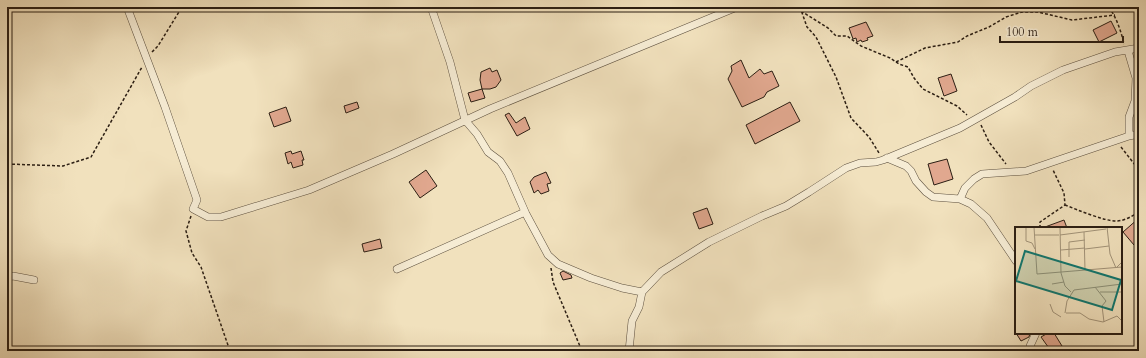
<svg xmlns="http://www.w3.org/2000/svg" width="1146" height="358" font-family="Cardo,serif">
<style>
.building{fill:#e1a88f;stroke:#2b1e13}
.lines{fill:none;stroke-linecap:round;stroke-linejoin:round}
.street-casing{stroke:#5c4f3e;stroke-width:8}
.path{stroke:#2b1e13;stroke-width:1.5;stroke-dasharray:3 2;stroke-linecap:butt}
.street{stroke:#f6ecd4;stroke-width:7}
.inset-road{fill:none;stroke:#a29379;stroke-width:1}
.view{fill:#0f766e;fill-opacity:0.15;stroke:#0f766e;stroke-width:2}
.inset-edge{fill:none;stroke:#2b1e13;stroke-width:2}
</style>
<rect width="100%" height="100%" fill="#f1e1bd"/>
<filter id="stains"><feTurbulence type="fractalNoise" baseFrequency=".005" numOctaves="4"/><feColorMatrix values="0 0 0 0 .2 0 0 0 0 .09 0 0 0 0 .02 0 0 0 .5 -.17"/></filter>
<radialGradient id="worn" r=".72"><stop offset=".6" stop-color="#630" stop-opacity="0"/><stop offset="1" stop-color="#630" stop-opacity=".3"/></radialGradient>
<path class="building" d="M1111,21L1117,33L1099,42L1093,30Z
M866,22L873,36L867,38L868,40L862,42L861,40L857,42L856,38L853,39L849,28Z
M741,60L749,78L760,69L764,74L772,71L779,86L767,92L764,97L742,107L728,79L732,71L731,66Z
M490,68L492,72L497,70L501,80L496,87L490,89H482L480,80L481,72Z
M951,74L957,91L944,96L938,78Z
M482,89L485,98L471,102L468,93Z
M357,102L359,108L346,113L344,106Z
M790,102L800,121L755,144L746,125Z
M286,107L291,121L274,127L269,113Z
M509,113L516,123L525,117L530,129L517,136L505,115Z
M291,151L292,154L301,151L304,160H302L303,165L293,168L291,162L288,164L285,153Z
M947,159L953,179L934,185L928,164Z
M426,170L437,186L420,198L409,182Z
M546,172L551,183L547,184L549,191L541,194L538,190L534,193L530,182L534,177Z
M707,208L713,224L699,229L693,213Z
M1139,218V240L1134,245L1123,232Z
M1064,220L1067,228H1045V227Z
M380,239L382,248L364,252L362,244Z
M563,271L571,275L572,278L563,280L560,273Z
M1016,333H1030L1029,337L1021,341Z
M1048,333H1054L1062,346L1055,351H1051L1041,337Z"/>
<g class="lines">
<defs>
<path id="street" d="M127,7L165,107L197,200L193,209L208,217H221L309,190L393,154L490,109L737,7
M431,7L450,62L465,120L477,134L488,152L500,161L508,173L526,214L548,255L558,264L591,278L622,288L642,292
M1128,51L1136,78L1135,101L1129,117V136
M887,158L906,166L911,171L916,181L926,192L933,197L960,199L971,204L987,218L1016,261
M960,199L965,188L974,179L982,174L1026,171L1129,136L1139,134
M397,269L525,212
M7,277L13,276L34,280
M629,351L632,321L639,307L642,292L661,272L709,242L762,216L786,206L809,192L846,168L860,163L876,162L883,160L960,128L1015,97L1031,86L1063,70L1115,52L1139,48
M1031,351L1030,346L1036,333"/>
</defs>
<use href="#street" class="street-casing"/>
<path class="path" d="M800,7L807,27L816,37L836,77L851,118L869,137L879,153
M1109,7C1117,19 1121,31 1124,44
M801,11L828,28L836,36H847L861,46L890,58L899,64L908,67L914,78L923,89L957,106L967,115
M152,52L158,46L182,7
M896,62L925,48L958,42L967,36L989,27L1006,17L1022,12H1038L1072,20L1115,15
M981,125L989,142L1006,164
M1121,147L1139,170
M7,164L63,166L91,157L142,67
M1065,205C1078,210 1104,221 1116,221C1125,221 1132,216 1139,212
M191,216L186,231L192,253L201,267L230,351
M1040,228V222L1065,205L1064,193L1053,170
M551,268L553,282L582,351"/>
<use href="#street" class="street"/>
</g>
<g transform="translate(1015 227)">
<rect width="107" height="107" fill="#f1e1bd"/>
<path class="inset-road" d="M11,0V14L17,16L20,22M19,0L22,47L107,40M45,0L46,46L50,59L56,65M92,0L95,27L101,41L107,35M69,5L70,43M20,8H44M45,8L91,2M70,22L94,19M46,23L70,21M54,30V15L70,13M37,57L49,55M80,60L91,74L87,79L89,95M85,65H107M35,77L38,85L46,90M50,86L52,74L59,63L107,57M51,86H65L74,92L88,95L102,89L107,94"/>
<path class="view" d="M10,24L106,53L97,83L1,54Z"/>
<rect width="107" height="107" class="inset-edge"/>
</g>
<rect width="1146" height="358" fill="none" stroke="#f1e1bd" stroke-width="24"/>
<rect x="8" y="8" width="1130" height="342" fill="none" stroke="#2b1e13" stroke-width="2"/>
<rect x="12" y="12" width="1122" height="334" fill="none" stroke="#2b1e13"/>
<path d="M1000 36v6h123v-6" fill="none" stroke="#2b1e13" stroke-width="2"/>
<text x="1006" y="36" font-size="12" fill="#2b1e13" stroke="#f6ecd4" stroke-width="3" paint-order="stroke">100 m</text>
<rect width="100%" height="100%" filter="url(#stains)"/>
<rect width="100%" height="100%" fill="url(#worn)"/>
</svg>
